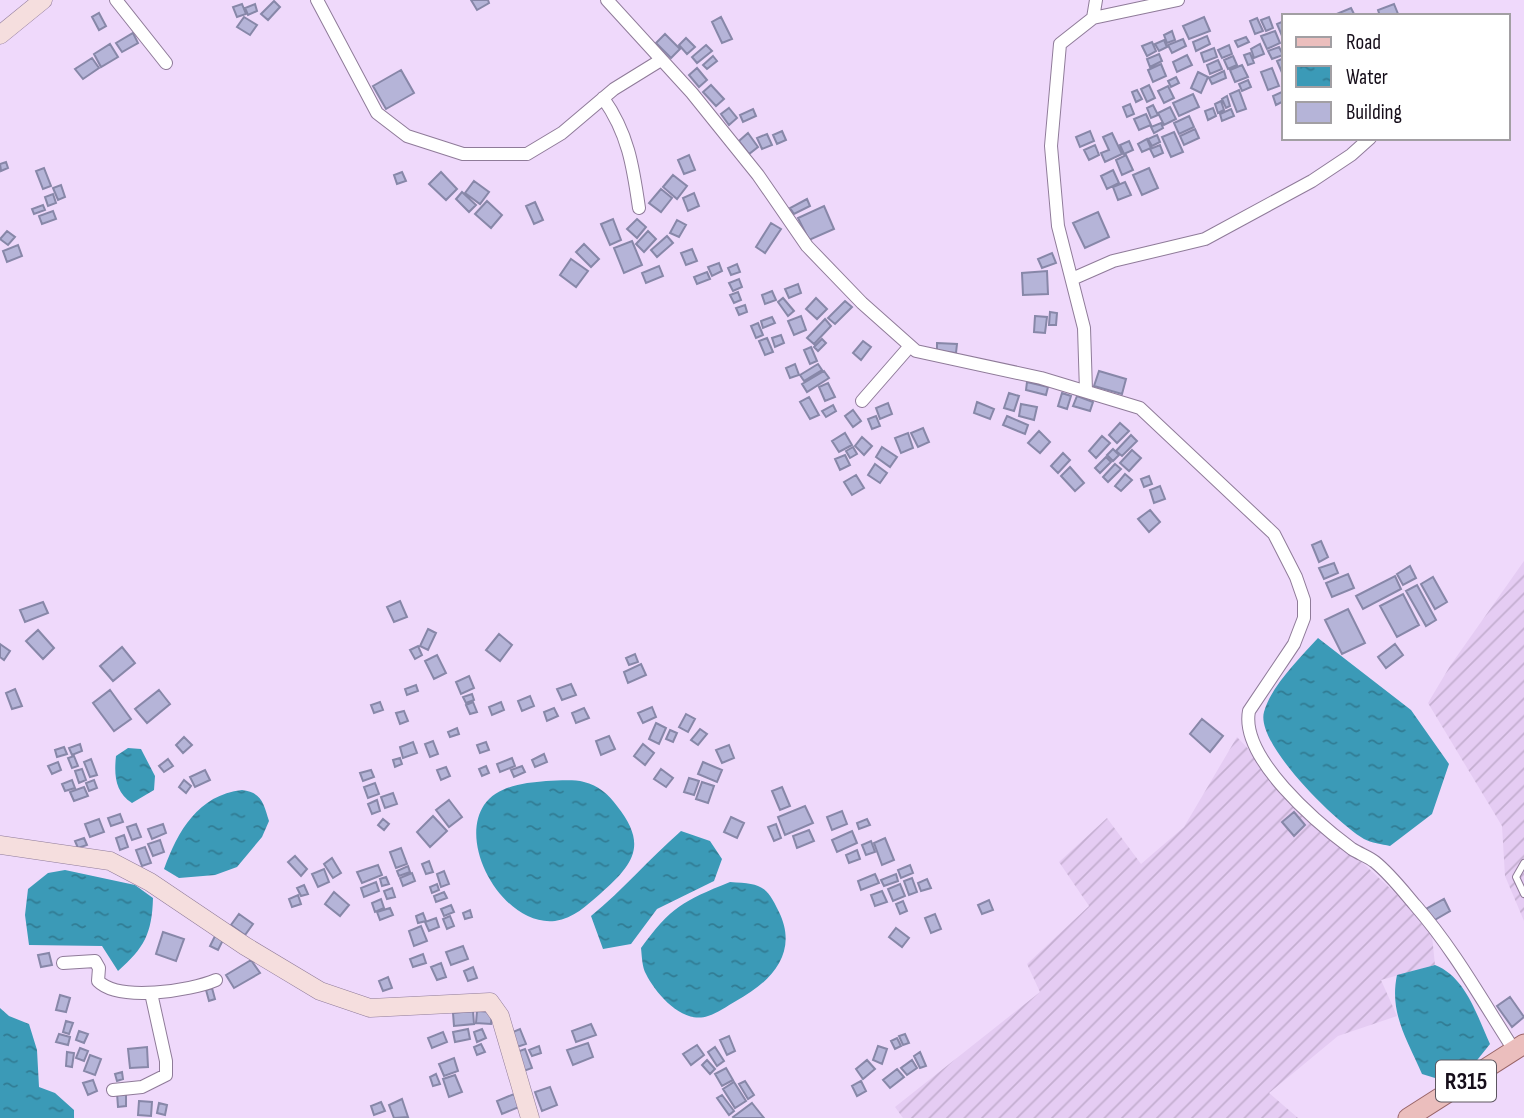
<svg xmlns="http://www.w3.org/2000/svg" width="1524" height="1118" font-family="'Sofia Sans Condensed',sans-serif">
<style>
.industrial{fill:url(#industrial-furrows)}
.water{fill:url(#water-ripples)}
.building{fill:#b5b4d8;stroke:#8787a8;stroke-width:2}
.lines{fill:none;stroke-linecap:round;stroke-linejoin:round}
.lane-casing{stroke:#8f7b99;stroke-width:8}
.street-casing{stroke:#8f7b99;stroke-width:14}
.secondary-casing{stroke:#8f7b99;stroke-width:19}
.primary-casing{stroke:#986467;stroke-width:21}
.lane{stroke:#fff;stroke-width:6}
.street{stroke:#fff;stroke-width:12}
.secondary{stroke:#f5dede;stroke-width:18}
.primary{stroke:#ebbebd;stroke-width:19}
.labels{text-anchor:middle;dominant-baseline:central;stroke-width:6;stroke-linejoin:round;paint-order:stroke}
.shield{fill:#fff;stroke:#5c565f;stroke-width:2}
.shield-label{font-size:24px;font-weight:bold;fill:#160e1a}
</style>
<defs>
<pattern id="industrial-furrows" width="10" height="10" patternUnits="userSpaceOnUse" patternTransform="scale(1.75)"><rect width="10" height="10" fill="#e5ccf3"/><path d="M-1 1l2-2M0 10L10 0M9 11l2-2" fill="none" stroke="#c4aed0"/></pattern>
<pattern id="water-ripples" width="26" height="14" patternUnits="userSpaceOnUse" patternTransform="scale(1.75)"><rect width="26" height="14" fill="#3b9ab7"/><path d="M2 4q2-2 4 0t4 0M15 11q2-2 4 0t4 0" fill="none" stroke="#317c94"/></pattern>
</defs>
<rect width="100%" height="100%" fill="#efd9fb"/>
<path class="industrial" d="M1524,561V921L1505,876L1502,826L1428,703L1450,666Z
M1237,737L1316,820L1431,926L1435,965L1381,980L1397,1016L1338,1036L1269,1093L1298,1118H903L895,1107L1040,992L1027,964L1089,906L1059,862L1107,818L1141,864L1184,827Z"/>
<path class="water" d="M1318,638L1411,710L1449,764L1432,814L1390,846C1382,844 1371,843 1364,839C1337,823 1255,744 1264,712C1271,686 1300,658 1318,638Z
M128,748L141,749L155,776L154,790L132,803C115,792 114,775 116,756Z
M546,781C558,781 572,779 584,782C598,785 609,795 617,806C648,845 634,864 600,894C586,906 574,918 555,921C505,927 457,846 484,805C498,785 525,783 546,781Z
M242,790C262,792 264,805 269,821L262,837L237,867L215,875L179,878L164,869C178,831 198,795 242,790Z
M681,831L710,841L722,859L714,881L657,909L631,944L603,949L591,916C623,890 649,859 681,831Z
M65,870L135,885L153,898C152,934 144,948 118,971L102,946L29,945L25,915L28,889L48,873Z
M730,882C760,884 766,884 779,912C799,953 771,982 736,1001C727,1006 718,1013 708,1016C683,1025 656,994 646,974C642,967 642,957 641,948C671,907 683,901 730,882Z
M1435,965C1466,977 1477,1016 1490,1044L1470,1069L1448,1082L1422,1074C1407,1039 1389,1013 1397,975Z
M0,1008L9,1016L29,1024L37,1050L39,1087L55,1093L74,1110V1118H0Z"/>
<path class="building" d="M471,0H488L489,3L477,10Z
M274,1L280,7L268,20L261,14Z
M242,4L246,14L237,17L233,7Z
M255,4L257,11L248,15L245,8Z
M1394,4L1398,14L1380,16L1378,10Z
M1351,8L1355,16H1332Z
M99,13L106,26L99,30L92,17Z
M244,17L257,25L250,35L237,27Z
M721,17L732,39L722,43L712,22Z
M1204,17L1210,31L1189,39L1183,26Z
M1269,17L1273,28L1266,31L1261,20Z
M1257,18L1263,31L1255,34L1250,21Z
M1284,21V35L1282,36L1277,24Z
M1172,31L1175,40L1167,43L1164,35Z
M1275,31L1280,43L1267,49L1261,36Z
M133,33L138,43L122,52L116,43Z
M665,34L680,49L671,58L656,43Z
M1207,36L1210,44L1196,51L1193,42Z
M1246,37L1249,42L1238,47L1235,41Z
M686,38L695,47L687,54L679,45Z
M1183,39L1186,46L1172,53L1168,45Z
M1164,40L1167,47L1159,51L1155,44Z
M1152,42L1156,51L1147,56L1142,46Z
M110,44L118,57L101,67L94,54Z
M1260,44L1264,54L1254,58L1251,49Z
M706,45L712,51L697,63L692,57Z
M1229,45L1232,54L1222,58L1218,50Z
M1279,47L1283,55L1272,59L1268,51Z
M1214,48L1217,57L1204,62L1201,53Z
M1250,53L1254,63L1248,65L1244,55Z
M1159,54L1162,61L1150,67L1147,59Z
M1187,55L1192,65L1177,72L1173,62Z
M713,56L717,61L707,69L703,65Z
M1233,56L1237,65L1228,69L1224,60Z
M92,58L99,68L83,79L75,69Z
M1284,58V75H1283L1277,61Z
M1218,60L1222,69L1210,74L1207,65Z
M1161,64L1166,76L1153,82L1148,70Z
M1242,65L1248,77L1235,82L1230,70Z
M697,68L707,80L699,87L689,75Z
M1272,68L1279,86L1268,90L1261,72Z
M401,70L414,93L386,109L373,86Z
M1224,71L1226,78L1212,84L1209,78Z
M1198,72L1208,77L1201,93L1191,88Z
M1176,77L1179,83L1171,87L1168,81Z
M1248,80L1251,87L1242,91L1239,84Z
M711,85L724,99L716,106L703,92Z
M1149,85L1155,98L1147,102L1141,89Z
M1168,86L1174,98L1164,103L1158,91Z
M1137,90L1142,99L1136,102L1132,92Z
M1239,90L1246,109L1237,112L1230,94Z
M1284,91V101L1276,105L1273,96Z
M1193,94L1199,107L1179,116L1173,103Z
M1227,96L1230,106L1226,108L1222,99Z
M1221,101L1224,110L1218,113L1215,104Z
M1130,104L1134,114L1127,117L1123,107Z
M1153,105L1158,115L1151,118L1147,108Z
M1170,107L1176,119L1164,125L1158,113Z
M729,108L737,118L729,125L721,114Z
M1213,108L1216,116L1208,120L1205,111Z
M753,109L756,116L743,122L740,115Z
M1231,109L1234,116L1222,121L1220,114Z
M1146,114L1151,125L1139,130L1134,119Z
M1189,116L1194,127L1179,134L1174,123Z
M1161,123L1163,128L1154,133L1151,127Z
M1195,129L1199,138L1184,145L1180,136Z
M782,131L786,140L777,144L773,135Z
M1090,131L1094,141L1080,147L1076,137Z
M1174,132L1183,152L1171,157L1162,137Z
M748,133L758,147L749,154L739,141Z
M1112,133L1122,154L1105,162L1101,153L1109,150L1103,137Z
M767,134L772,145L762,149L757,138Z
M1157,135L1160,142L1152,146L1148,139Z
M1147,139L1151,148L1142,152L1138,144Z
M1129,141L1133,150L1124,154L1120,145Z
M1095,145L1099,155L1089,160L1084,150Z
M1160,145L1163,153L1154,157L1150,149Z
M689,155L695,170L684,174L678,160Z
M1126,155L1133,170L1122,175L1116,160Z
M6,162L8,168L1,171L0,164Z
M44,168L51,186L43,189L36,171Z
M1149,168L1158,188L1142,195L1133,175Z
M1113,170L1119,183L1107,189L1101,176Z
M402,172L406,181L397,184L394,175Z
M441,172L457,189L446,200L429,184Z
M673,175L687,186L677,199L663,187Z
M474,181L489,192L480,204L465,193Z
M1125,182L1131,195L1118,200L1113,187Z
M61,185L65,197L58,200L53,188Z
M661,189L672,198L661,212L649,203Z
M462,192L476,205L469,212L456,199Z
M694,193L699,206L688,211L683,198Z
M53,194L56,203L48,206L45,197Z
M807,199L810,206L794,214L790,208Z
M487,201L502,215L491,228L475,214Z
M535,202L543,220L534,224L526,206Z
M43,205L45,210L34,214L32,209Z
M824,206L834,229L809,240L798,218Z
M53,211L56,219L42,224L39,216Z
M1098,212L1109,237L1085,248L1073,223Z
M613,219L621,240L610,245L601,224Z
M637,219L646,227L637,238L627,229Z
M677,220L686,225L679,237L670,233Z
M771,223L781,229L765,253L756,247Z
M7,231L15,237L8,245L0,239Z
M648,231L656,239L644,252L636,244Z
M667,236L673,243L657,257L651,250Z
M632,241L642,265L624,273L614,248Z
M584,244L599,259L591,267L576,252Z
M18,245L22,256L7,262L3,251Z
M692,249L697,261L686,265L681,253Z
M1052,253L1056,263L1042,268L1038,259Z
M571,259L588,271L576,287L560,275Z
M719,263L722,271L712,276L708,267Z
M737,264L740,272L731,275L728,268Z
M659,266L663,276L646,283L642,273Z
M1047,271L1048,294L1023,295L1022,273Z
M707,272L710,279L697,284L694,277Z
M739,279L742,287L733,291L729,283Z
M798,284L801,293L789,298L785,289Z
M772,291L776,300L765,304L762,295Z
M738,292L741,300L734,303L730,295Z
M783,298L794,311L788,316L778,302Z
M816,298L827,309L817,319L806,309Z
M845,301L852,307L835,324L828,318Z
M745,305L747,312L739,315L736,308Z
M1050,312L1057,313L1056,325H1049Z
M801,316L806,330L794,335L788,321Z
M1035,316L1047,317L1045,333L1034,332Z
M772,317L775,323L763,328L761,321Z
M825,319L831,326L814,344L807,338Z
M758,323L763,335L756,338L751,326Z
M781,335L784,343L775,347L772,338Z
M767,338L773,352L765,355L759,341Z
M822,339L826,343L818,351L814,347Z
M863,341L871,347L861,360L853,353Z
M937,343L957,344L956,353L937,351Z
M811,347L817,361L810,364L804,350Z
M795,364L799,375L790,378L786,368Z
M818,364L822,370L804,381L800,375Z
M824,371L829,378L807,392L802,384Z
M1099,371L1126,379L1122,394L1094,386Z
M1027,382L1048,387L1046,395L1026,390Z
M828,383L835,397L825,401L819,387Z
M1009,393L1019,396L1014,411L1004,408Z
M1062,393L1071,396L1067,409L1058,406Z
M1077,396L1093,402L1090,411L1073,406Z
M809,397L819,415L810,419L800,402Z
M977,402L994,409L990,419L974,413Z
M888,403L892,414L880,419L876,408Z
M1021,404L1037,407L1034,420L1019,416Z
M833,405L836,411L826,417L822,411Z
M853,410L861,421L853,427L845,416Z
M876,416L880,426L872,429L868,419Z
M1007,416L1028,425L1025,434L1003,425Z
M1120,423L1129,431L1117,443L1109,435Z
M923,428L929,442L918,447L911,433Z
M1039,431L1050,442L1040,453L1028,443Z
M845,433L852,445L839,452L832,441Z
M908,433L913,448L901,453L895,438Z
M1131,435L1137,441L1122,456L1116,451Z
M1102,436L1110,443L1096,458L1089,451Z
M862,437L872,446L864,455L855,446Z
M853,447L857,454L850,458L846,451Z
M882,447L897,457L890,467L876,457Z
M1113,449L1119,455L1113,461L1107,455Z
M1132,450L1141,458L1129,471L1120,463Z
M1063,453L1070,460L1058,473L1051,466Z
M845,455L850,465L840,470L835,459Z
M1106,457L1111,462L1100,473L1095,468Z
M875,464L887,473L880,483L868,475Z
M1115,464L1121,469L1108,482L1103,477Z
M1070,467L1084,483L1075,491L1061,476Z
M1125,474L1132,480L1121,491L1115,486Z
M856,475L864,488L852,495L844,482Z
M1149,476L1152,484L1144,487L1141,479Z
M1160,486L1165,499L1154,503L1150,490Z
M1150,510L1160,522L1149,532L1138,519Z
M1321,541L1328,557L1319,562L1312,545Z
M1334,563L1338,573L1324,579L1319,568Z
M1410,566L1416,578L1403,585L1397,574Z
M1348,574L1354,588L1332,597L1326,583Z
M1395,576L1401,589L1363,609L1356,596Z
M1433,577L1447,602L1435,609L1421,584Z
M1417,585L1436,620L1426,626L1406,591Z
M1403,594L1419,625L1397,637L1380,606Z
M400,601L407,617L394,622L387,607Z
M43,602L48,613L25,622L20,610Z
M1348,609L1365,643L1342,654L1325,620Z
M428,629L436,633L428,650L420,646Z
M38,630L54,648L43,659L26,641Z
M499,634L512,645L500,661L486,650Z
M0,644L10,651L4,660L0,657Z
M1395,644L1403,655L1386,668L1378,657Z
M418,646L422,655L415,659L410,650Z
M122,647L135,663L113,681L100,666Z
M635,654L638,662L629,665L626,658Z
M437,655L446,673L434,679L425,661Z
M641,664L646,675L628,683L624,672Z
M469,676L474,688L461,694L456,682Z
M571,684L576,695L562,700L557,689Z
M416,685L418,691L407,695L405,689Z
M15,689L22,706L12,709L6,693Z
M110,690L131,719L114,731L93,703Z
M159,690L170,704L147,723L135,709Z
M472,694L474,700L466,703L463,697Z
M530,696L534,706L522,711L518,701Z
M380,702L383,710L374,713L371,705Z
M473,702L477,712L470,714L466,705Z
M501,702L504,710L492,715L489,707Z
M652,707L656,717L643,723L638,713Z
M554,708L558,716L547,721L544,712Z
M584,708L589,718L576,723L572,713Z
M404,711L408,721L400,724L396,713Z
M686,714L695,719L688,732L679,727Z
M1202,719L1223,736L1210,752L1190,734Z
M656,723L666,728L659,744L649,739Z
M457,728L459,734L450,737L448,732Z
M700,729L707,734L698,745L691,740Z
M670,730L677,733L673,742L666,739Z
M609,736L615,749L601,755L596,741Z
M184,737L192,745L183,753L176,745Z
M433,741L438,754L430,757L425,744Z
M413,742L417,753L403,758L400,747Z
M486,742L489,750L480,753L477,745Z
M80,744L82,751L72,755L69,748Z
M643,744L654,753L645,765L634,756Z
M729,745L734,758L722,763L716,750Z
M64,747L67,754L57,757L55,750Z
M544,754L547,762L535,767L532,760Z
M74,756L78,766L72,768L68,758Z
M400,758L402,764L395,767L393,760Z
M512,758L515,766L500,772L497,764Z
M91,759L97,775L90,777L84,762Z
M168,759L173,766L164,772L159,766Z
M58,762L61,770L52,774L48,766Z
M703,762L722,770L717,782L698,774Z
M486,766L489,773L482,776L479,769Z
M522,766L525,772L514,777L511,770Z
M446,767L450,776L441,780L437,770Z
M82,769L86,780L79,783L75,771Z
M661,769L673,778L666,787L654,779Z
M205,770L210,780L195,787L190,777Z
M371,770L374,777L363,781L360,773Z
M689,778L699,781L694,795L684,792Z
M72,780L75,788L65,791L62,784Z
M94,780L97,788L89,791L86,783Z
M184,780L191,786L186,793L179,787Z
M702,782L714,786L708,803L696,799Z
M375,783L379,794L368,798L364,787Z
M84,787L88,796L74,801L70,792Z
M782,787L790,806L780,810L772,791Z
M393,793L397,804L385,808L381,797Z
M377,800L380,811L372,814L368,804Z
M449,800L462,817L449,827L436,810Z
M805,806L813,823L785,835L778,817Z
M842,811L847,824L832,830L827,817Z
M1294,812L1305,825L1294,836L1282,822Z
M120,814L123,822L111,826L108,818Z
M433,816L447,831L430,847L417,832Z
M731,817L744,823L737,838L724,832Z
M99,819L104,832L90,837L85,824Z
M383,819L389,824L384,830L378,825Z
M867,819L870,825L859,829L857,823Z
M136,824L141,837L132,840L127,827Z
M163,824L166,833L152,839L148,829Z
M776,824L781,838L774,841L768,827Z
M809,830L814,841L797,848L793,836Z
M852,831L857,843L837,852L832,840Z
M124,835L128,847L120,850L116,838Z
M84,838L87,845L78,848L75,841Z
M885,838L894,860L882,865L874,843Z
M160,840L164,852L153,856L148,844Z
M871,841L875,852L866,855L862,845Z
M145,847L151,863L142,866L136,850Z
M401,848L407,864L396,868L390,852Z
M857,850L860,859L849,863L846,855Z
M295,856L307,869L301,876L288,862Z
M332,858L341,873L333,878L324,864Z
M429,861L433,872L426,874L422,864Z
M378,865L382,875L362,883L357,872Z
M910,865L913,873L901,878L898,870Z
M408,866L410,872L399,876L397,871Z
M324,869L329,882L318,887L312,874Z
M444,871L449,884L441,887L437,874Z
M412,873L415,881L403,886L400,878Z
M875,874L879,883L861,890L858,881Z
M896,874L898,881L884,886L881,880Z
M386,877L389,884L382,886L380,879Z
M912,878L917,892L909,895L904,881Z
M927,879L931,888L921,891L918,883Z
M376,882L379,891L364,897L361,888Z
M437,884L439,890L432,893L430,887Z
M900,884L905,896L893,901L888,889Z
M304,885L308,894L301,896L297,888Z
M392,888L395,897L387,899L384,891Z
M882,891L887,902L875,906L871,895Z
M334,892L349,905L340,916L325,904Z
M444,892L447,898L436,902L434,896Z
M298,895L301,904L292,907L289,899Z
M381,899L384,908L375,912L372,903Z
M1444,899L1450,911L1433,921L1426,909Z
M989,900L993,910L982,914L978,905Z
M903,901L907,911L900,914L896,904Z
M451,905L454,912L444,916L441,909Z
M390,908L393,915L380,920L377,912Z
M470,910L472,917L465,919L463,913Z
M423,913L426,921L418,923L416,916Z
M239,914L253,924L245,935L231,925Z
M935,914L941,929L931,933L925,918Z
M450,916L454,926L447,929L443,919Z
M436,918L439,927L429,931L425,922Z
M421,926L427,941L414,946L409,931Z
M896,928L909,938L902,947L889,937Z
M163,932L184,939L176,961L156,954Z
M216,934L224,938L218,950L210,946Z
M463,946L468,959L451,965L446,952Z
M49,953L52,965L41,967L38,955Z
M423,954L426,963L413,967L410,959Z
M251,960L260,973L234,988L226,975Z
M441,963L446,977L437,980L431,967Z
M473,967L477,978L468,981L464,971Z
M388,977L392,988L383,991L379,981Z
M212,988L215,999L209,1001L206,990Z
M60,995L70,998L66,1012L56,1010Z
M1510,997L1524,1017L1512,1027L1497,1006Z
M473,1011L474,1024L454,1026L453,1013Z
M477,1011L492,1012L491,1024L476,1023Z
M66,1021L73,1023L69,1034L63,1032Z
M591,1024L596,1035L576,1042L572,1031Z
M468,1029L470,1039L455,1042L453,1032Z
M482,1029L486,1038L477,1042L474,1032Z
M520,1029L526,1044L514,1048L508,1034Z
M79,1031L88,1034L84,1043L76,1040Z
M443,1032L447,1042L432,1048L428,1038Z
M59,1034L70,1037L68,1045L56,1042Z
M905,1034L909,1043L903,1045L899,1036Z
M729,1036L735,1051L727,1055L720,1040Z
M897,1038L901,1046L895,1049L891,1041Z
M588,1043L593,1057L573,1065L567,1050Z
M481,1044L485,1052L477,1055L474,1047Z
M697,1045L704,1055L691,1065L683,1054Z
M539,1046L541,1053L532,1056L529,1050Z
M878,1046L887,1049L882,1064L873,1060Z
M147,1047L148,1067L130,1068L128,1049Z
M715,1047L724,1061L717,1066L708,1052Z
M80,1048L88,1051L84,1061L76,1058Z
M525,1049L532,1068L521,1072L514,1053Z
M67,1052L74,1053L72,1067L66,1066Z
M920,1052L926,1066L920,1068L914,1056Z
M90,1055L101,1059L95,1075L84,1071Z
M454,1058L458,1071L444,1076L439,1064Z
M707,1060L715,1069L710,1074L702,1065Z
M867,1060L875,1069L863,1079L856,1069Z
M912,1060L917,1068L907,1075L901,1068Z
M726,1068L733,1080L722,1086L715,1074Z
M897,1069L904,1077L890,1088L883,1080Z
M122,1072L123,1079L117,1081L115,1074Z
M436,1074L440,1084L433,1086L430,1077Z
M455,1075L462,1092L449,1097L443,1079Z
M93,1080L97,1091L88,1095L83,1083Z
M745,1081L754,1095L748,1099L739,1084Z
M861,1081L866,1091L857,1096L852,1086Z
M734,1082L746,1101L735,1108L723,1089Z
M550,1087L557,1105L542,1111L535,1092Z
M117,1093H126V1106L118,1107Z
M514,1094L519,1107L502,1114L497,1101Z
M722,1095L734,1111L729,1115L717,1098Z
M402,1099L408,1117L394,1118L389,1105Z
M139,1101L152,1102L151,1116L138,1115Z
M381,1102L385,1111L374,1115L371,1106Z
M159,1103L167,1105L165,1115L157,1113Z
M752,1103L764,1118H734L733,1117Z"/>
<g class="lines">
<defs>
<path id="lane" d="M1524,863L1516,877L1524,894"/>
<path id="street" d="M116,0L166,63
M317,0L377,113L407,136L463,154H527L562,133L614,89L661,60
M607,0L692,93L758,175L807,246L862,303L916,351L1041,378L1140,408L1274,534L1296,577L1304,600V618L1294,644L1249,711C1240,758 1317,823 1352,849C1360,854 1369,857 1375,862C1390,874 1403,891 1415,905C1453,948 1483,1002 1514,1050
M1093,18L1178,0
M603,98C628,133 633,166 639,208
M1072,279L1113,261L1205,239L1312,181L1351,155L1370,138
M1086,391L1084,328L1058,226L1051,146L1060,44L1093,18L1096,0
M862,401L910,346
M63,963L95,961L99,968L98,981C119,1002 190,991 216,980
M113,1090L142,1087L166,1075V1061L151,993"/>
<path id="secondary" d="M0,35L43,0
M0,845L110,861L150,882L245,946L320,991L370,1008L490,1002L500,1016L530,1118"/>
<path id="primary" d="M1408,1118L1524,1044"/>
</defs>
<use href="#lane" class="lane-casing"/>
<use href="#street" class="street-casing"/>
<use href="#secondary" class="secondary-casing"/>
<use href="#primary" class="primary-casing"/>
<use href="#lane" class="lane"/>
<use href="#street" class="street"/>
<use href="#secondary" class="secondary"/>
<use href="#primary" class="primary"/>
</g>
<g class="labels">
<rect class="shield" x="1436" y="1060.5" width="60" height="41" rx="5"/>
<g class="shield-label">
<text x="1466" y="1081">R315</text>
</g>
</g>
<rect x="1282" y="14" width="228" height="126" fill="#ffffff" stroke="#a29fa3" stroke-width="2"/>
<rect x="1296" y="37" width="35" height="10" fill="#ebbebd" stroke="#a29fa3" stroke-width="2"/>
<text x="1346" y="49" font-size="21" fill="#160e1a">Road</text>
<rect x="1296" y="66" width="35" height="21" fill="url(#water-ripples)" stroke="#a29fa3" stroke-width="2"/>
<text x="1346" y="84" font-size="21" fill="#160e1a">Water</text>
<rect x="1296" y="102" width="35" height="21" fill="#b5b4d8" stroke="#a29fa3" stroke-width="2"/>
<text x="1346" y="119" font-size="21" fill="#160e1a">Building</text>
</svg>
